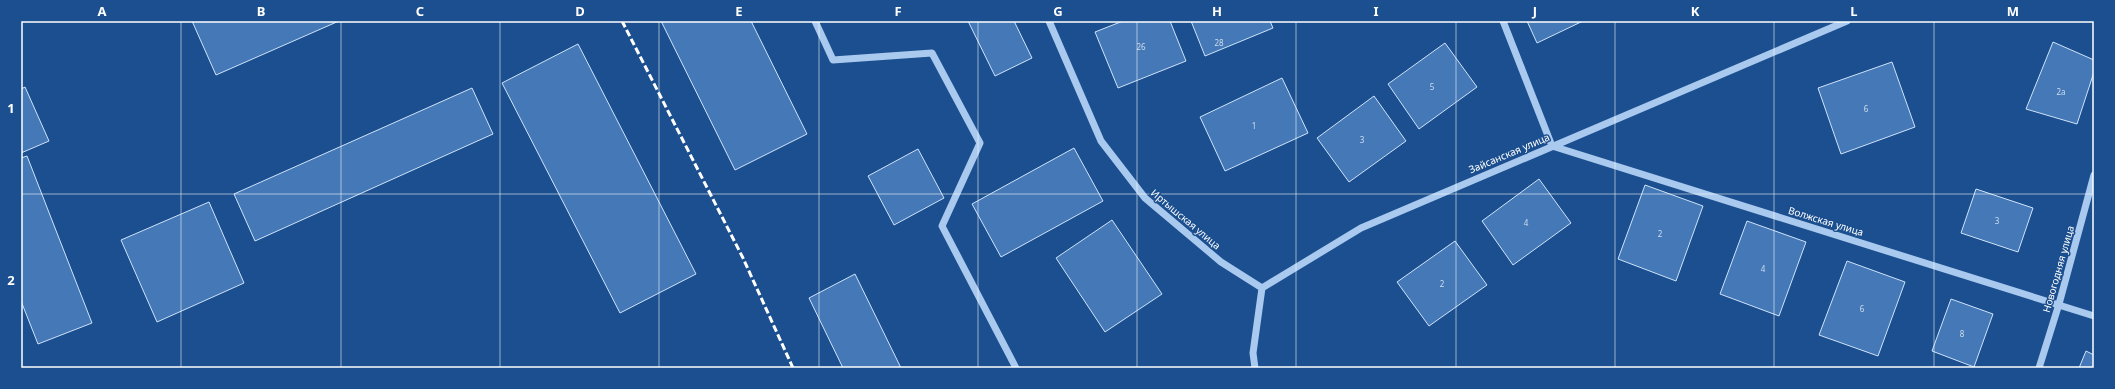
<svg xmlns="http://www.w3.org/2000/svg" width="2115" height="389" font-family="'Noto Sans',sans-serif">
<style>
.building{fill:#4478b7;stroke:#cfe3fa}
.lines{fill:none;stroke-linecap:round;stroke-linejoin:round}
.minor{stroke:#a9c9ee;stroke-width:7}
.rail{stroke:#fff;stroke-width:3;stroke-dasharray:7 3;stroke-linecap:butt}
.grid{fill:none;stroke:#fff;stroke-width:1;stroke-opacity:0.55}
.labels{text-anchor:middle;dominant-baseline:central;stroke-width:3;stroke-linejoin:round;paint-order:stroke}
.number-label{font-size:8px;fill:#d0dded}
.street-label{font-size:10px;fill:#fff;stroke:#1b4f8f}
.neatline{fill:none;stroke:#fff;stroke-width:1.5}
.grid-label{font-size:13px;text-anchor:middle;font-weight:bold;fill:#fff}
</style>
<rect width="100%" height="100%" fill="#1b4f8f"/>
<path class="building" d="M192,21H339L216,75Z
M661,21H751L807,134L735,170Z
M968,21H1014L1032,58L995,76Z
M1123,21H1170L1186,61L1118,88L1095,32Z
M1191,21H1270L1273,28L1205,56Z
M1527,21H1583L1537,43Z
M2053,42L2094,60V72L2077,124L2026,109Z
M1445,43L1477,87L1419,129L1388,84Z
M578,44L696,274L620,313L502,83Z
M1892,62L1915,127L1841,154L1818,88Z
M1282,78L1308,133L1225,171L1200,117Z
M25,87L49,141L21,153V89Z
M472,88L493,134L255,241L234,194Z
M1374,96L1406,141L1349,182L1317,138Z
M1074,148L1103,201L1001,257L972,204Z
M918,149L944,198L894,225L868,176Z
M27,156L92,323L38,344L21,301V158Z
M1539,179L1571,223L1513,265L1482,221Z
M1645,185L1703,206L1676,281L1618,259Z
M1976,189L2033,208L2018,252L1961,233Z
M209,202L244,283L157,322L121,240Z
M1112,220L1162,294L1105,332L1056,258Z
M1747,221L1806,242L1779,316L1720,294Z
M1455,241L1487,285L1429,326L1397,282Z
M1847,261L1905,282L1878,356L1819,335Z
M855,274L901,368H843L809,298Z
M1951,299L1993,314L1974,367L1932,351Z
M2086,351L2094,355V368H2079Z"/>
<g class="lines">
<path class="minor" d="M815,21L833,60L932,53L980,143L942,226L1016,368
M1049,21L1101,141L1145,198L1221,262L1262,288
M1503,21L1552,146L2094,316
M1255,368L1253,353L1262,288L1361,228L1847,21
M2039,368L2059,304L2094,175"/>
<path class="rail" d="M622,21L743,258L793,368"/>
</g>
<path class="grid" d="M181,21V368M341,21V368M500,21V368M659,21V368M819,21V368M978,21V368M1137,21V368M1296,21V368M1456,21V368M1615,21V368M1774,21V368M1934,21V368M21,194H2094"/>
<g class="labels">
<g class="number-label">
<text x="1219" y="42">28</text>
<text x="1141" y="46">26</text>
<text x="1432" y="86">5</text>
<text x="2061" y="91">2a</text>
<text x="1866" y="108">6</text>
<text x="1254" y="125">1</text>
<text x="1362" y="139">3</text>
<text x="1997" y="220">3</text>
<text x="1526" y="222">4</text>
<text x="1660" y="233">2</text>
<text x="1763" y="268">4</text>
<text x="1442" y="283">2</text>
<text x="1862" y="308">6</text>
<text x="1962" y="333">8</text>
</g>
<g class="street-label">
<text transform="translate(1509 153) rotate(-23)">Зайсанская улица</text>
<text transform="translate(1186 219) rotate(40)">Иртышская улица</text>
<text transform="translate(1826 221) rotate(17)">Волжская улица</text>
<text transform="translate(2058 269) rotate(-74)">Новогодняя улица</text>
</g>
</g>
<rect width="2115" height="389" fill="none" stroke="#1b4f8f" stroke-width="44"/>
<rect x="22" y="22" width="2071" height="345" class="neatline"/>
<g class="grid-label">
<text x="102" y="16">A</text>
<text x="261" y="16">B</text>
<text x="420" y="16">C</text>
<text x="580" y="16">D</text>
<text x="739" y="16">E</text>
<text x="898" y="16">F</text>
<text x="1058" y="16">G</text>
<text x="1217" y="16">H</text>
<text x="1376" y="16">I</text>
<text x="1535" y="16">J</text>
<text x="1695" y="16">K</text>
<text x="1854" y="16">L</text>
<text x="2013" y="16">M</text>
<text x="11" y="113">1</text>
<text x="11" y="285">2</text>
</g>
</svg>
